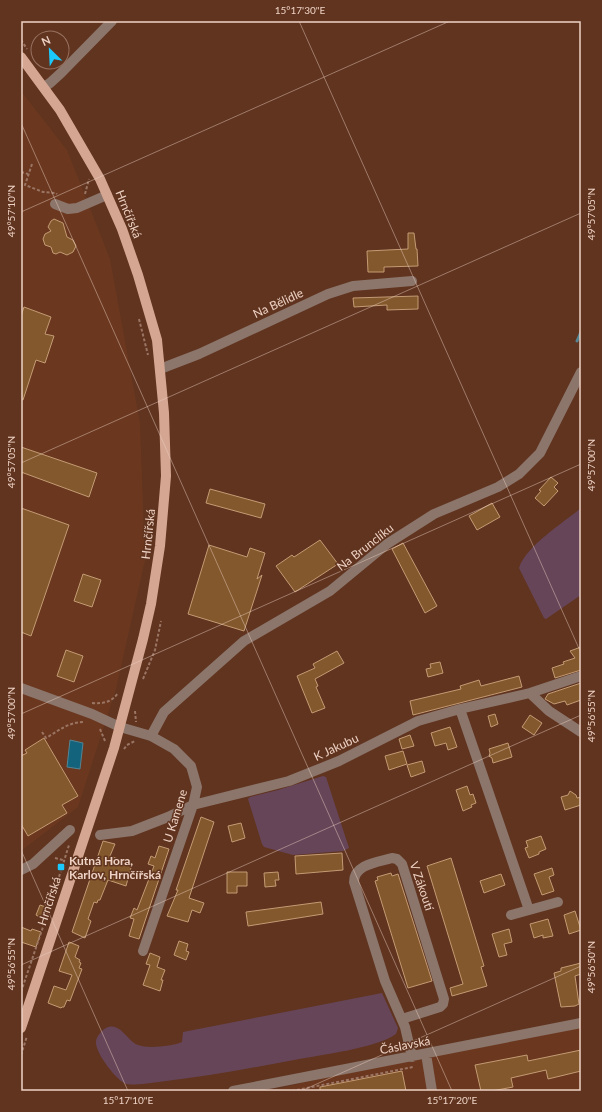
<svg xmlns="http://www.w3.org/2000/svg" width="602" height="1112" font-family="Lato,sans-serif">
<style>
.built{fill:#6b381f}
.green{fill:#674558}
.water{fill:#13637d;stroke:#558493}
.lines{fill:none;stroke-linecap:round;stroke-linejoin:round}
.stream{stroke:#558493;stroke-width:3}
.building{fill:#83582c;stroke:#c39b74}
.path{stroke:#9b7564;stroke-width:2;stroke-dasharray:3 2;stroke-linecap:butt}
.minor{stroke:#8c756b;stroke-width:10}
.major{stroke:#d5a793;stroke-width:10}
.ticks{fill:none;stroke:#eed2c5;stroke-width:1;stroke-opacity:0.45}
.poi-dot{fill:#1bc9fc;stroke:#60341f;stroke-width:1.5}
.labels{text-anchor:middle;dominant-baseline:central;stroke-width:3;stroke-linejoin:round;paint-order:stroke}
.street-label{font-size:12px;fill:#eed2c5;stroke:#60341f}
.poi-label{font-size:12px;font-weight:bold;fill:#eed2c5;stroke:#60341f;text-anchor:start}
.neatline{fill:none;stroke:#eed2c5;stroke-width:1.5}
.ticks-label{font-size:10px;text-anchor:middle;fill:#eed2c5}
</style>
<rect width="100%" height="100%" fill="#60341f"/>
<path class="built" d="M21,91L67,150L110,259L140,423L145,560L116,689L78,807L21,851Z
M581,1023V1091H269L412,1057Z"/>
<path class="green" d="M581,508V595L546,619L544,618L519,568C526,546 563,523 581,508Z
M323,776L326,777L349,848L343,851L293,855L264,847L262,844L248,799L250,797L278,790Z
M382,993L398,1028L396,1034C377,1048 320,1055 294,1060C252,1068 209,1076 166,1081C154,1082 140,1086 127,1084C117,1082 95,1052 96,1042C96,1037 101,1031 106,1028C120,1021 127,1041 138,1045C148,1049 173,1046 182,1042L183,1032Z"/>
<path class="water" d="M70,740L83,743L80,769L67,767Z"/>
<g class="lines">
<path class="stream" d="M577,341L581,332"/>
</g>
<path class="building" d="M54,219L63,223L67,237L73,240L76,246L73,252L67,255L60,252L56,254L53,253L51,247L45,245L43,239L45,234L51,231L48,227L51,221Z
M408,233H414L416,249H417L418,266L384,267V272H368L367,251L408,249Z
M418,296V309L387,310V305L354,307L353,298Z
M24,307L51,317L45,334L54,336L45,363L36,360L23,400H21V316Z
M21,447L97,473L89,497L21,472Z
M551,477L558,483L554,487L558,491L544,506L535,498L541,491L539,490Z
M210,489L265,504L261,518L206,503Z
M492,503L500,517L477,530L469,516Z
M21,508L69,525L31,636L21,632Z
M320,540L338,564L295,592L276,566L292,555L294,557Z
M403,543L437,606L425,613L392,549Z
M209,545L247,557L250,548L265,553L257,579L262,575L244,631L188,614Z
M83,574L101,580L92,607L74,601Z
M581,647V670L555,678L552,668L564,664L563,662L575,658L570,651Z
M66,650L83,656L74,682L57,676Z
M337,651L344,663L315,679L318,686L316,687L325,708L312,713L297,676L315,668L313,664Z
M440,662L443,673L428,677L426,669L431,668L430,664Z
M519,676L522,687L413,715L410,701L461,689L460,686L479,680L481,686Z
M581,683V700L567,705L565,701L554,704L545,699L548,694Z
M495,714L498,724L491,727L488,716Z
M530,715L542,723L534,735L522,727Z
M450,727L457,747L448,750L446,743L435,746L431,733Z
M410,735L414,746L402,749L399,739Z
M44,738L78,796L62,805L67,813L28,836L21,824V756L27,753L25,750Z
M508,743L512,757L493,763L492,758L489,756L490,753L489,749Z
M403,751L407,764L389,770L385,756Z
M422,761L425,772L411,777L407,765Z
M467,786L470,795L473,794L476,803L471,805L472,807L463,811L456,790Z
M570,791L576,795L577,798L581,797V805L565,810L561,797L568,795Z
M201,817L214,822L189,898L204,903L200,913L192,910L188,922L167,916L178,890H176Z
M241,823L245,838L232,842L228,826Z
M541,836L546,849L539,852V854L529,858L525,848L528,847L526,841Z
M103,841L115,844L110,856L132,864L126,886L108,880L100,900H98L97,903L94,902L88,919L91,921L85,938L72,932Z
M159,846L169,849L139,939L129,936L134,919L130,918L134,908L137,910L154,866L148,864L151,856L155,858Z
M342,853L343,870L296,874L295,856Z
M451,858L484,966L481,967L487,986L452,996L450,988L463,984L427,866Z
M552,868L554,875L549,877L554,891L542,895L534,874Z
M227,872H247V886H237V893H227Z
M278,872L279,880H275L276,886L265,887L264,873Z
M391,873L392,876L398,874L432,981L408,988L375,881L378,880L377,877Z
M501,874L505,885L484,893L480,881Z
M321,902L323,914L248,926L246,912Z
M40,905L49,908L45,920L36,915Z
M575,911L581,930L569,934L564,915Z
M548,919L553,936L543,938V935L534,938L530,924Z
M21,927L31,931L32,929L41,932L36,947L21,942Z
M509,929L512,942L504,944L507,955L499,957L492,934Z
M179,941L188,944L186,951L189,952L186,960L174,955Z
M69,942L79,946L75,957L80,960L79,962L81,963L79,968L82,969L70,1001L67,1000L64,1007H62L61,1008L48,1003L54,986L66,990L72,975L59,971Z
M150,953L160,957L157,967L165,970L161,980H163L160,991L143,985L150,965L146,964Z
M581,963V974L575,976L579,1004L575,1006L561,1007L554,973L561,971V968Z
M581,1050V1071L548,1079L546,1070L511,1078L513,1087L492,1091H481L475,1065L527,1055L528,1061Z
M402,1071L406,1091H320V1087Z"/>
<g class="lines">
<path class="path" d="M21,40L27,49
M32,164L25,185L43,192L56,193L57,194
M21,172L28,174
M85,194L89,179
M139,319L148,355
M143,679L155,650L161,621
M92,703C103,704 112,702 118,693
M135,711L136,722
M100,729L105,741
M42,732L46,738C58,731 69,722 83,722
M124,749L127,745L135,741
M55,858L63,860
M53,896L69,845
M21,992L46,918
M21,1055L27,1036
M292,1091L413,1067"/>
<path class="minor" d="M44,87L50,83L61,73L112,21
M55,204L68,209L77,208L107,195
M160,369L199,354L328,294L353,286L412,281
M21,688L92,714L120,727L151,736L174,749L191,766L197,787L193,805L143,951
M530,693L549,711L581,732
M460,709L529,910
M151,736L164,712L244,641L330,591L387,544L434,514L498,487L519,474L540,453L581,372
M100,835L132,831L168,817L193,805L289,781L339,761L418,721L460,709L530,693L581,676
M21,870L33,864L70,830
M511,915L558,902
M402,1019L440,1007L443,1004L444,999L402,864L397,859L392,858C379,862 354,864 354,882L385,981L405,1027L412,1057
M426,1054L432,1091
M233,1091L581,1023"/>
<path class="major" d="M21,57L60,110L100,179L122,229L138,275L157,340L164,413L166,476L160,546L151,604L143,639L114,748L21,1028"/>
</g>
<path class="ticks" d="M299,21L581,653M21,123L452,1091M21,212L450,21M21,463L581,213M21,714L581,464M21,850L128,1091M21,965L581,715M301,1091L581,966"/>
<rect class="poi-dot" x="57" y="863" width="8" height="8" rx="2"/>
<g class="labels">
<g class="street-label">
<text transform="translate(129 214) rotate(68)">Hrnčířská</text>
<text transform="translate(278 303) rotate(-25)">Na Bělidle</text>
<text transform="translate(148 534) rotate(-84)">Hrnčířská</text>
<text transform="translate(365 547) rotate(-38)">Na Brunclíku</text>
<text transform="translate(336 747) rotate(-25)">K Jakubu</text>
<text transform="translate(175 816) rotate(-73)">U Kamene</text>
<text transform="translate(422 886) rotate(71)">V Zákoutí</text>
<text transform="translate(49 901) rotate(-72)">Hrnčířská</text>
<text transform="translate(405 1045) rotate(-11)">Čáslavská</text>
</g>
<g class="poi-label">
<text x="69" y="860">Kutná Hora,<tspan x="69" dy="14">Karlov, Hrnčířská</tspan></text>
</g>
</g>
<rect width="602" height="1112" fill="none" stroke="#60341f" stroke-width="44"/>
<g transform="translate(50 50) rotate(336)"><circle r="19" fill="#60341f" stroke="#997361"/>
<path d="M0-3L7 15L0 10L-7 15Z" fill="#1bc9fc"/>
<text y="-6" font-size="11" font-weight="bold" text-anchor="middle" fill="#eed2c5">N</text>
</g>
<rect x="22" y="22" width="558" height="1068" class="neatline"/>
<g class="ticks-label">
<text x="300" y="14">15°17'30"E</text>
<text transform="translate(11 211) rotate(-90)" y="4">49°57'10"N</text>
<text transform="translate(591 214) rotate(-90)" y="4">49°57'05"N</text>
<text transform="translate(11 462) rotate(-90)" y="4">49°57'05"N</text>
<text transform="translate(591 465) rotate(-90)" y="4">49°57'00"N</text>
<text transform="translate(11 713) rotate(-90)" y="4">49°57'00"N</text>
<text transform="translate(591 716) rotate(-90)" y="4">49°56'55"N</text>
<text transform="translate(11 964) rotate(-90)" y="4">49°56'55"N</text>
<text transform="translate(591 967) rotate(-90)" y="4">49°56'50"N</text>
<text x="128" y="1104">15°17'10"E</text>
<text x="452" y="1104">15°17'20"E</text>
</g>
</svg>
